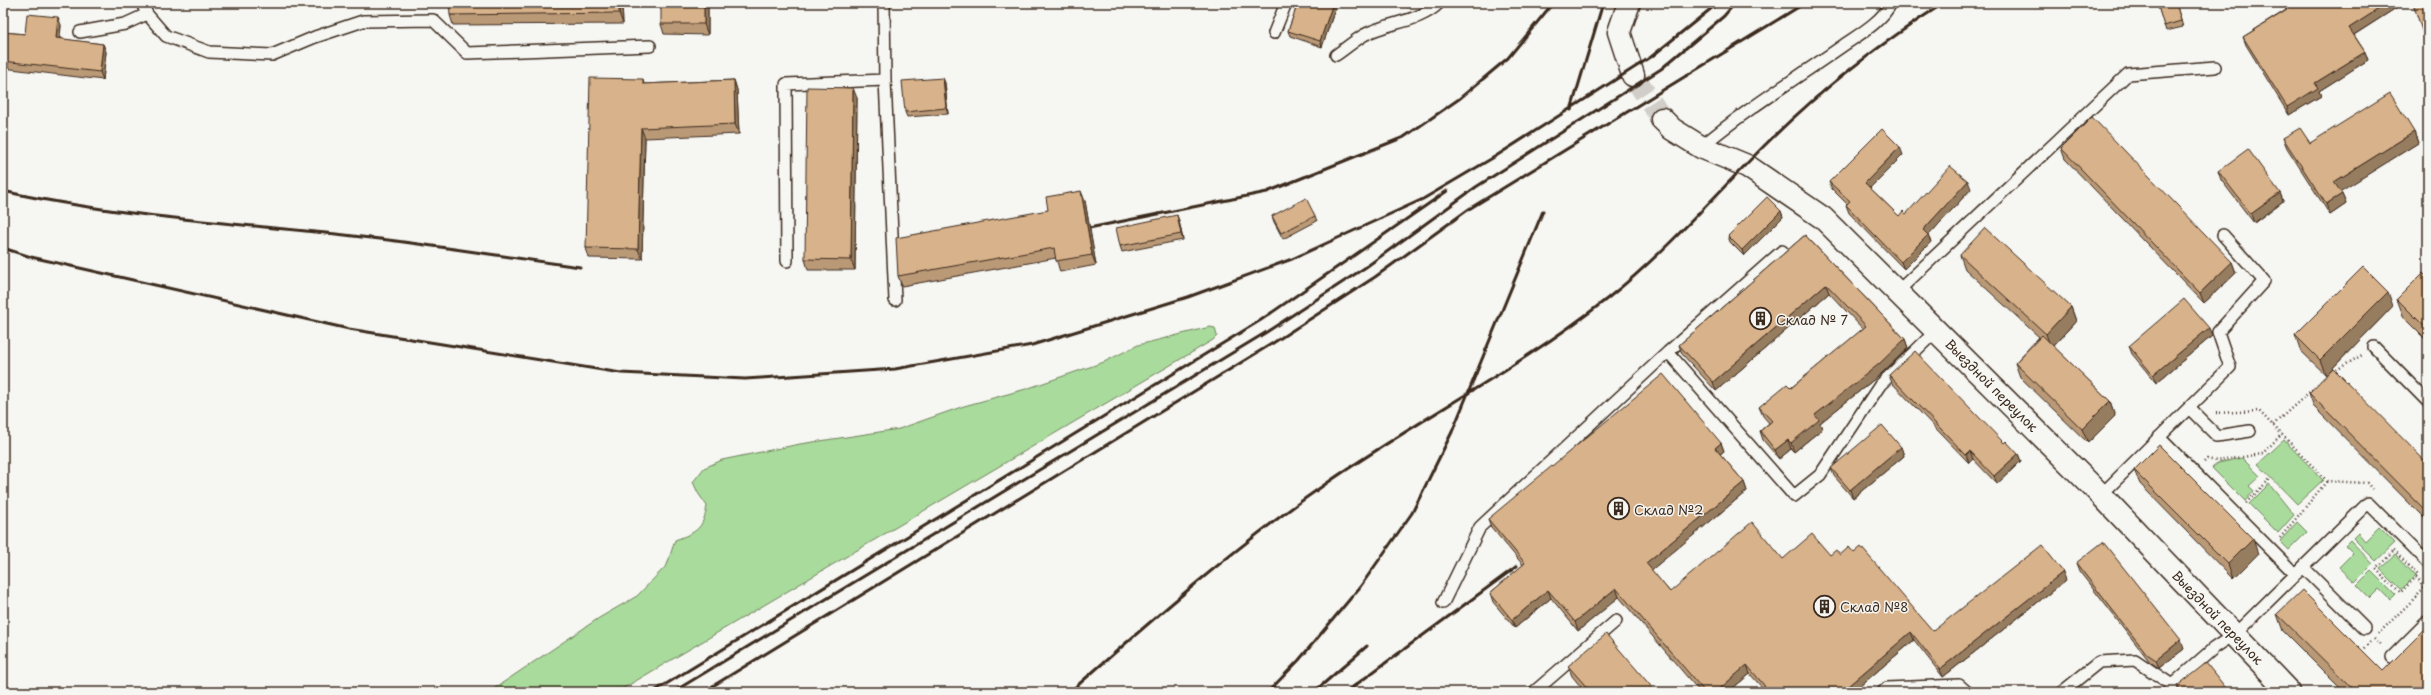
<svg xmlns="http://www.w3.org/2000/svg" width="2431" height="695" font-family="'Playpen Sans',sans-serif">
<style>
.green{fill:#a8db9c;stroke:#72825d}
.lines{fill:none;stroke-linecap:round;stroke-linejoin:round}
.street-tunnel{stroke:#d1cdc8;stroke-width:22;stroke-dasharray:22 11;stroke-linecap:butt}
.lane-casing{stroke:#3b2a1e;stroke-width:14}
.street-casing{stroke:#3b2a1e;stroke-width:25}
.path{stroke:#3b2a1e;stroke-width:2.5;stroke-dasharray:1 3;stroke-linecap:butt}
.lane{stroke:#f6f6f2;stroke-width:11}
.street{stroke:#f6f6f2;stroke-width:22}
.rail{stroke:#3b2a1e;stroke-width:3}
.wall{fill:#ba9977;stroke:#3b2a1e}
.shaded-wall{fill:#977d61;stroke:#3b2a1e}
.building{fill:#d8b28a;stroke:#3b2a1e}
.labels{text-anchor:middle;dominant-baseline:central;stroke-width:3;stroke-linejoin:round;paint-order:stroke}
.poi-label{font-size:13px;fill:#3b2a1e;stroke:#f6f6f2;text-anchor:start}
.street-label{font-size:13px;fill:#3b2a1e;stroke:#f6f6f2}
</style>
<rect width="100%" height="100%" fill="#f6f6f2"/>
<filter id="ink" filterUnits="userSpaceOnUse"><feTurbulence type="fractalNoise" baseFrequency=".025" numOctaves="2"/><feDisplacementMap in="SourceGraphic" scale="8" xChannelSelector="R" yChannelSelector="G"/><feConvolveMatrix kernelMatrix="1 2 1 2 8 2 1 2 1" color-interpolation-filters="sRGB"/></filter>
<g filter="url(#ink)">
<path class="green" d="M1210,327L1215,328L1217,336L1213,340L617,692H489L599,618L637,596L667,565L675,540C697,532 703,529 707,506L698,493L693,482L704,468L722,460L800,444L899,429L964,406L1026,389L1104,362L1138,345Z
M2284,440L2323,480L2297,504L2258,464Z
M2242,458L2260,476L2249,486L2254,491L2245,501L2212,468L2218,463Z
M2269,484L2294,515L2278,533L2249,504Z
M2297,522L2307,532L2289,550L2280,541Z
M2379,527L2395,543L2376,561L2353,538L2358,533L2365,541Z
M2350,540L2373,564L2355,582L2339,567L2353,553L2345,545Z
M2395,555L2415,576L2401,590L2380,569Z
M2371,571L2395,595L2390,600L2379,589L2370,598L2357,585Z"/>
<g class="lines">
<path class="street-tunnel" d="M1633,75L1662,119"/>
<defs>
<path id="lane" d="M142,3L147,14L166,36L209,52L272,55L315,37L363,21L433,20L467,53L650,46
M884,3L885,80L895,300
M80,32L125,24L147,14
M1274,33L1286,3
M1336,55C1345,49 1354,41 1364,35C1388,22 1421,22 1439,3
M1701,147C1745,110 1794,80 1841,47C1858,35 1882,22 1891,3
M1782,251L1668,352L1794,496L1820,475L1880,385L1937,330
M787,261L786,84L885,80
M1898,291L2128,74L2215,67
M2374,347L2428,402
M2189,408L2217,436L2250,431
M2159,437L2295,574
M2101,495L2230,367L2218,332L2264,281L2223,235
M2303,567L2364,628
M1443,603L1480,527L1668,352
M2392,657L2428,621
M1534,692L1616,621
M1883,692L1887,688L1959,685L1967,692
M2062,692L2099,662L2135,660L2172,685
M2170,692L2172,685L2214,648L2235,634L2368,503L2428,563"/>
<path id="street" d="M1629,3L1619,32L1633,75
M1662,119L1672,129L1701,147L1747,166L1823,218L2101,495L2289,692"/>
</defs>
<use href="#lane" class="lane-casing"/>
<use href="#street" class="street-casing"/>
<path class="path" d="M2333,372L2362,355
M2216,413L2259,411L2327,481L2367,483L2372,489
M2273,425L2326,377
M2204,462L2207,459L2217,461L2262,454L2282,434
M2246,503L2271,478
M2280,538L2327,481
M2394,551L2418,575L2400,593L2376,569Z
M2416,578L2428,590
M2378,634L2428,585
M2374,639L2382,646
M2361,651L2370,642"/>
<use href="#lane" class="lane"/>
<use href="#street" class="street"/>
<path class="rail" d="M1571,110L1603,3
M3,191C118,217 236,223 353,236C429,244 505,257 580,267
M1089,228L1267,192L1404,137L1459,99L1508,58L1553,3
M3,248L31,257L349,329L621,373L745,379L895,369L1032,345L1188,297L1292,259L1423,199L1496,156L1651,57L1718,3
M653,692L1261,320L1447,191
M673,692L1265,333L1366,267L1476,187L1661,69L1724,16L1735,3
M703,692L1273,343L1375,277L1469,209L1805,3
M1070,692C1153,619 1236,546 1327,483C1419,419 1520,368 1608,298C1665,253 1713,197 1764,146C1819,91 1879,44 1944,3
M1268,692L1299,660L1360,587L1412,513L1452,432L1543,211
M1314,692L1367,646
M1346,692L1517,566"/>
</g>
<path class="wall" d="M622,3L623,24L453,25L450,15Z
M708,3V35L664,34L661,24Z
M1298,3H1337L1322,47L1290,36L1288,31Z
M1403,3H1413L1408,8Z
M2157,3H2176L2183,27L2166,31Z
M2428,3V42L2426,43L2423,34Z
M2285,6L2396,8L2354,35L2365,52L2368,60L2319,91L2321,96L2289,115L2246,45L2243,37L2286,10Z
M61,25L60,39L103,44L106,52L103,80L3,68V32L25,34Z
M943,78L945,83L948,114L907,117L905,112Z
M643,79L644,84L734,80L737,90L739,134L645,138L642,259L589,258L586,248Z
M857,98L855,270H808L805,259Z
M2414,132L2418,143L2340,191L2342,194L2346,204L2330,215L2287,148L2283,138L2310,143Z
M2061,148L2232,262L2236,273L2204,303L2065,159Z
M1903,155L1870,188L1899,216L1906,214L1971,189L1928,236L1931,242L1904,269L1849,213L1846,205L1847,204L1832,189L1829,182Z
M2218,171L2280,193L2283,201L2254,223L2221,180Z
M1085,201L1096,265L1060,272L1056,258L902,286L898,276L1048,210Z
M1781,211L1783,217L1744,256L1730,242L1728,236Z
M1272,216H1315L1317,221L1283,239L1274,222Z
M1179,221L1183,240L1122,252L1120,246Z
M1805,235L1905,339L1908,348L1882,373L1820,423L1822,429L1794,452L1791,449L1779,459L1763,440L1760,431L1769,423L1763,416L1759,407L1791,388L1863,329L1829,293L1716,391L1682,354L1679,345Z
M1960,255L2071,307L2076,321L2053,346L2110,401L2115,416L2088,443L2020,377L2015,363L2039,337L1965,269Z
M2428,278V342L2404,318L2397,299Z
M2393,306L2326,375L2300,350L2295,335Z
M2212,336L2156,383L2132,354L2129,346Z
M1889,375L2004,443L2018,454L2021,461L1997,484L1973,459L1969,463L1892,383Z
M2309,393L2428,464V522L2314,407Z
M1721,443L1724,451L1720,454L1744,482L1747,491L1651,570L1670,592L1783,559L1830,555H1840L1854,553L1933,631L2066,580L1943,677L1914,640L1853,692H1766L1750,674L1728,692H1700L1619,597L1578,631L1551,598L1515,628L1493,602L1490,593L1523,565L1491,527L1488,519Z
M1901,447L1904,456L1853,498L1834,476L1831,468Z
M2134,470L2258,554L2233,579L2140,484Z
M2076,563L2184,649L2159,668L2150,662L2079,571Z
M2277,614L2383,671L2428,692H2344L2283,631Z
M1568,666L1656,692H1585L1572,676Z
M2177,686L2229,692H2179Z"/>
<path class="shaded-wall" d="M619,3H622L623,24L619,13Z
M704,3H708V35L704,24Z
M1333,3H1337L1322,47L1320,41Z
M1407,3H1413L1408,8Z
M2388,3H2395L2396,8L2352,36L2349,28Z
M58,17L61,25L59,46L56,38Z
M103,44L106,52L103,80L100,72Z
M2365,52L2368,60L2319,91L2321,96L2289,115L2287,107L2315,83Z
M943,78L945,83L948,114L946,108Z
M734,80L737,90L739,134L735,124Z
M853,88L857,98L855,270L851,260Z
M641,128L645,138L642,259L638,249Z
M2414,132L2418,143L2338,193L2334,182Z
M1900,147L1903,155L1868,190L1865,183Z
M1968,181L1971,189L1928,236L1931,242L1904,269L1901,262L1923,230Z
M1081,191L1085,201L1096,265L1092,255Z
M2280,193L2283,201L2254,223L2251,214Z
M2342,194L2346,204L2330,215L2326,204Z
M1781,211L1783,217L1744,256L1742,250Z
M1177,215L1179,221L1183,240L1181,234Z
M2232,262L2236,273L2204,303L2200,293Z
M1826,284L1829,293L1716,391L1713,382Z
M2388,292L2393,306L2326,375L2320,360Z
M2071,307L2076,321L2051,348L2046,334Z
M2209,328L2212,336L2156,383L2153,375Z
M1905,339L1908,348L1882,373L1820,423L1822,429L1794,452L1791,443L1815,415Z
M2110,401L2115,416L2088,443L2082,429Z
M1788,440L1791,449L1779,459L1775,450Z
M1721,443L1724,451L1718,456L1715,448Z
M1901,447L1904,456L1853,498L1850,490Z
M1970,451L1973,459L1969,463L1966,455Z
M2018,454L2021,461L1997,484L1994,476Z
M1744,482L1747,491L1649,572L1646,563Z
M2253,539L2258,554L2233,579L2228,564Z
M2063,572L2066,580L1943,677L1940,669Z
M1616,588L1619,597L1578,631L1575,622Z
M1548,590L1551,598L1515,628L1512,620Z
M1911,632L1914,640L1853,692H1841Z
M2181,640L2184,649L2159,668L2156,660Z
M1747,665L1750,674L1728,692H1716Z"/>
<path class="building" d="M449,3H619V13L450,15Z
M661,3H704V24H661Z
M1298,3H1333L1320,41L1288,31Z
M2157,3H2176L2181,21L2164,26Z
M2290,3H2388L2349,28L2365,52L2315,83L2318,88L2287,107L2243,37L2287,10L2285,6Z
M2413,3H2428V33L2423,34Z
M27,14L58,17L56,38L103,44L100,72L3,61V32L25,34Z
M590,78L643,79V84L734,80L735,124L641,128L638,249L586,248Z
M943,78L946,108L905,112L902,81Z
M807,87L853,88L851,260L805,259Z
M2390,93L2414,132L2334,182L2342,194L2326,204L2283,138L2300,128L2310,143Z
M2092,117L2232,262L2200,293L2061,148Z
M1882,129L1900,147L1865,183L1899,216L1903,211L1906,214L1950,166L1968,181L1923,230L1928,235L1901,262L1846,205L1850,201L1829,182Z
M2248,149L2280,193L2251,214L2218,171Z
M1081,191L1092,255L1056,261L1054,248L898,276L896,238L1048,210L1046,197Z
M1767,197L1781,211L1742,250L1728,236Z
M1306,198L1315,216L1281,233L1272,216Z
M1177,215L1181,234L1120,246L1116,228Z
M1985,228L2071,307L2046,334L1960,255Z
M1805,235L1905,339L1879,364L1815,415L1819,420L1791,443L1788,440L1775,450L1760,431L1772,421L1759,407L1787,384L1791,388L1866,326L1826,284L1713,382L1679,345Z
M2363,267L2388,292L2320,360L2295,335Z
M2423,273L2428,278V330L2397,299Z
M2184,299L2209,328L2153,375L2129,346Z
M2042,335L2110,401L2082,429L2015,363Z
M1915,351L2004,443L2006,441L2018,454L1994,476L1970,451L1966,455L1889,375Z
M2333,368L2428,464V513L2309,393Z
M1663,374L1721,443L1715,448L1744,482L1646,563L1670,592L1752,522L1783,559L1812,534L1830,555L1836,550L1840,555L1849,547L1854,553L1861,547L1933,631L2042,545L2063,572L1940,669L1911,632L1841,692H1767L1768,690L1747,665L1716,692H1705L1616,588L1575,622L1548,590L1512,620L1490,593L1525,563L1488,519Z
M1882,425L1901,447L1850,490L1831,468Z
M2159,445L2253,539L2228,564L2134,470Z
M2103,542L2181,640L2156,660L2147,654L2076,563Z
M2302,590L2383,671L2428,626V689L2425,692H2356L2277,614Z
M1606,634L1656,692H1591L1568,666Z
M2206,663L2229,692H2182L2177,686Z
M1935,686L1940,692H1928Z"/>
</g>
<defs>
<symbol id="building-ring" viewBox="-11 -11 22 22"><circle r="9.5" fill="#f6f6f2" stroke="#3b2a1e" stroke-width="1.5"/><path d="M-4-6H4V6H1V3H-1V6H-4ZM-2.5-4.3h1.7v1.8h-1.7ZM.8-4.3h1.7v1.8H.8ZM-2.5-1h1.7V.8h-1.7ZM.8-1h1.7V.8H.8Z" fill="#3b2a1e"/></symbol>
</defs>
<g fill-rule="evenodd">
<use href="#building-ring" x="1748" y="306" width="25" height="25"/>
<use href="#building-ring" x="1606" y="496" width="25" height="25"/>
<use href="#building-ring" x="1812" y="594" width="25" height="25"/>
</g>
<g class="labels">
<g class="poi-label">
<text x="1776" y="319">Склад № 7</text>
<text x="1634" y="509">Склад №2</text>
<text x="1840" y="606">Склад №8</text>
</g>
<g class="street-label">
<text transform="translate(1992 385) rotate(45)">Выездной переулок</text>
<text transform="translate(2218 617) rotate(46)">Выездной переулок</text>
</g>
</g>
<rect width="2431" height="695" fill="none" stroke="#f6f6f2" stroke-width="16"/>
<rect x="8" y="8" width="2415" height="679" fill="none" stroke="#3b2a1e" stroke-width="1.5" filter="url(#ink)"/>
</svg>
